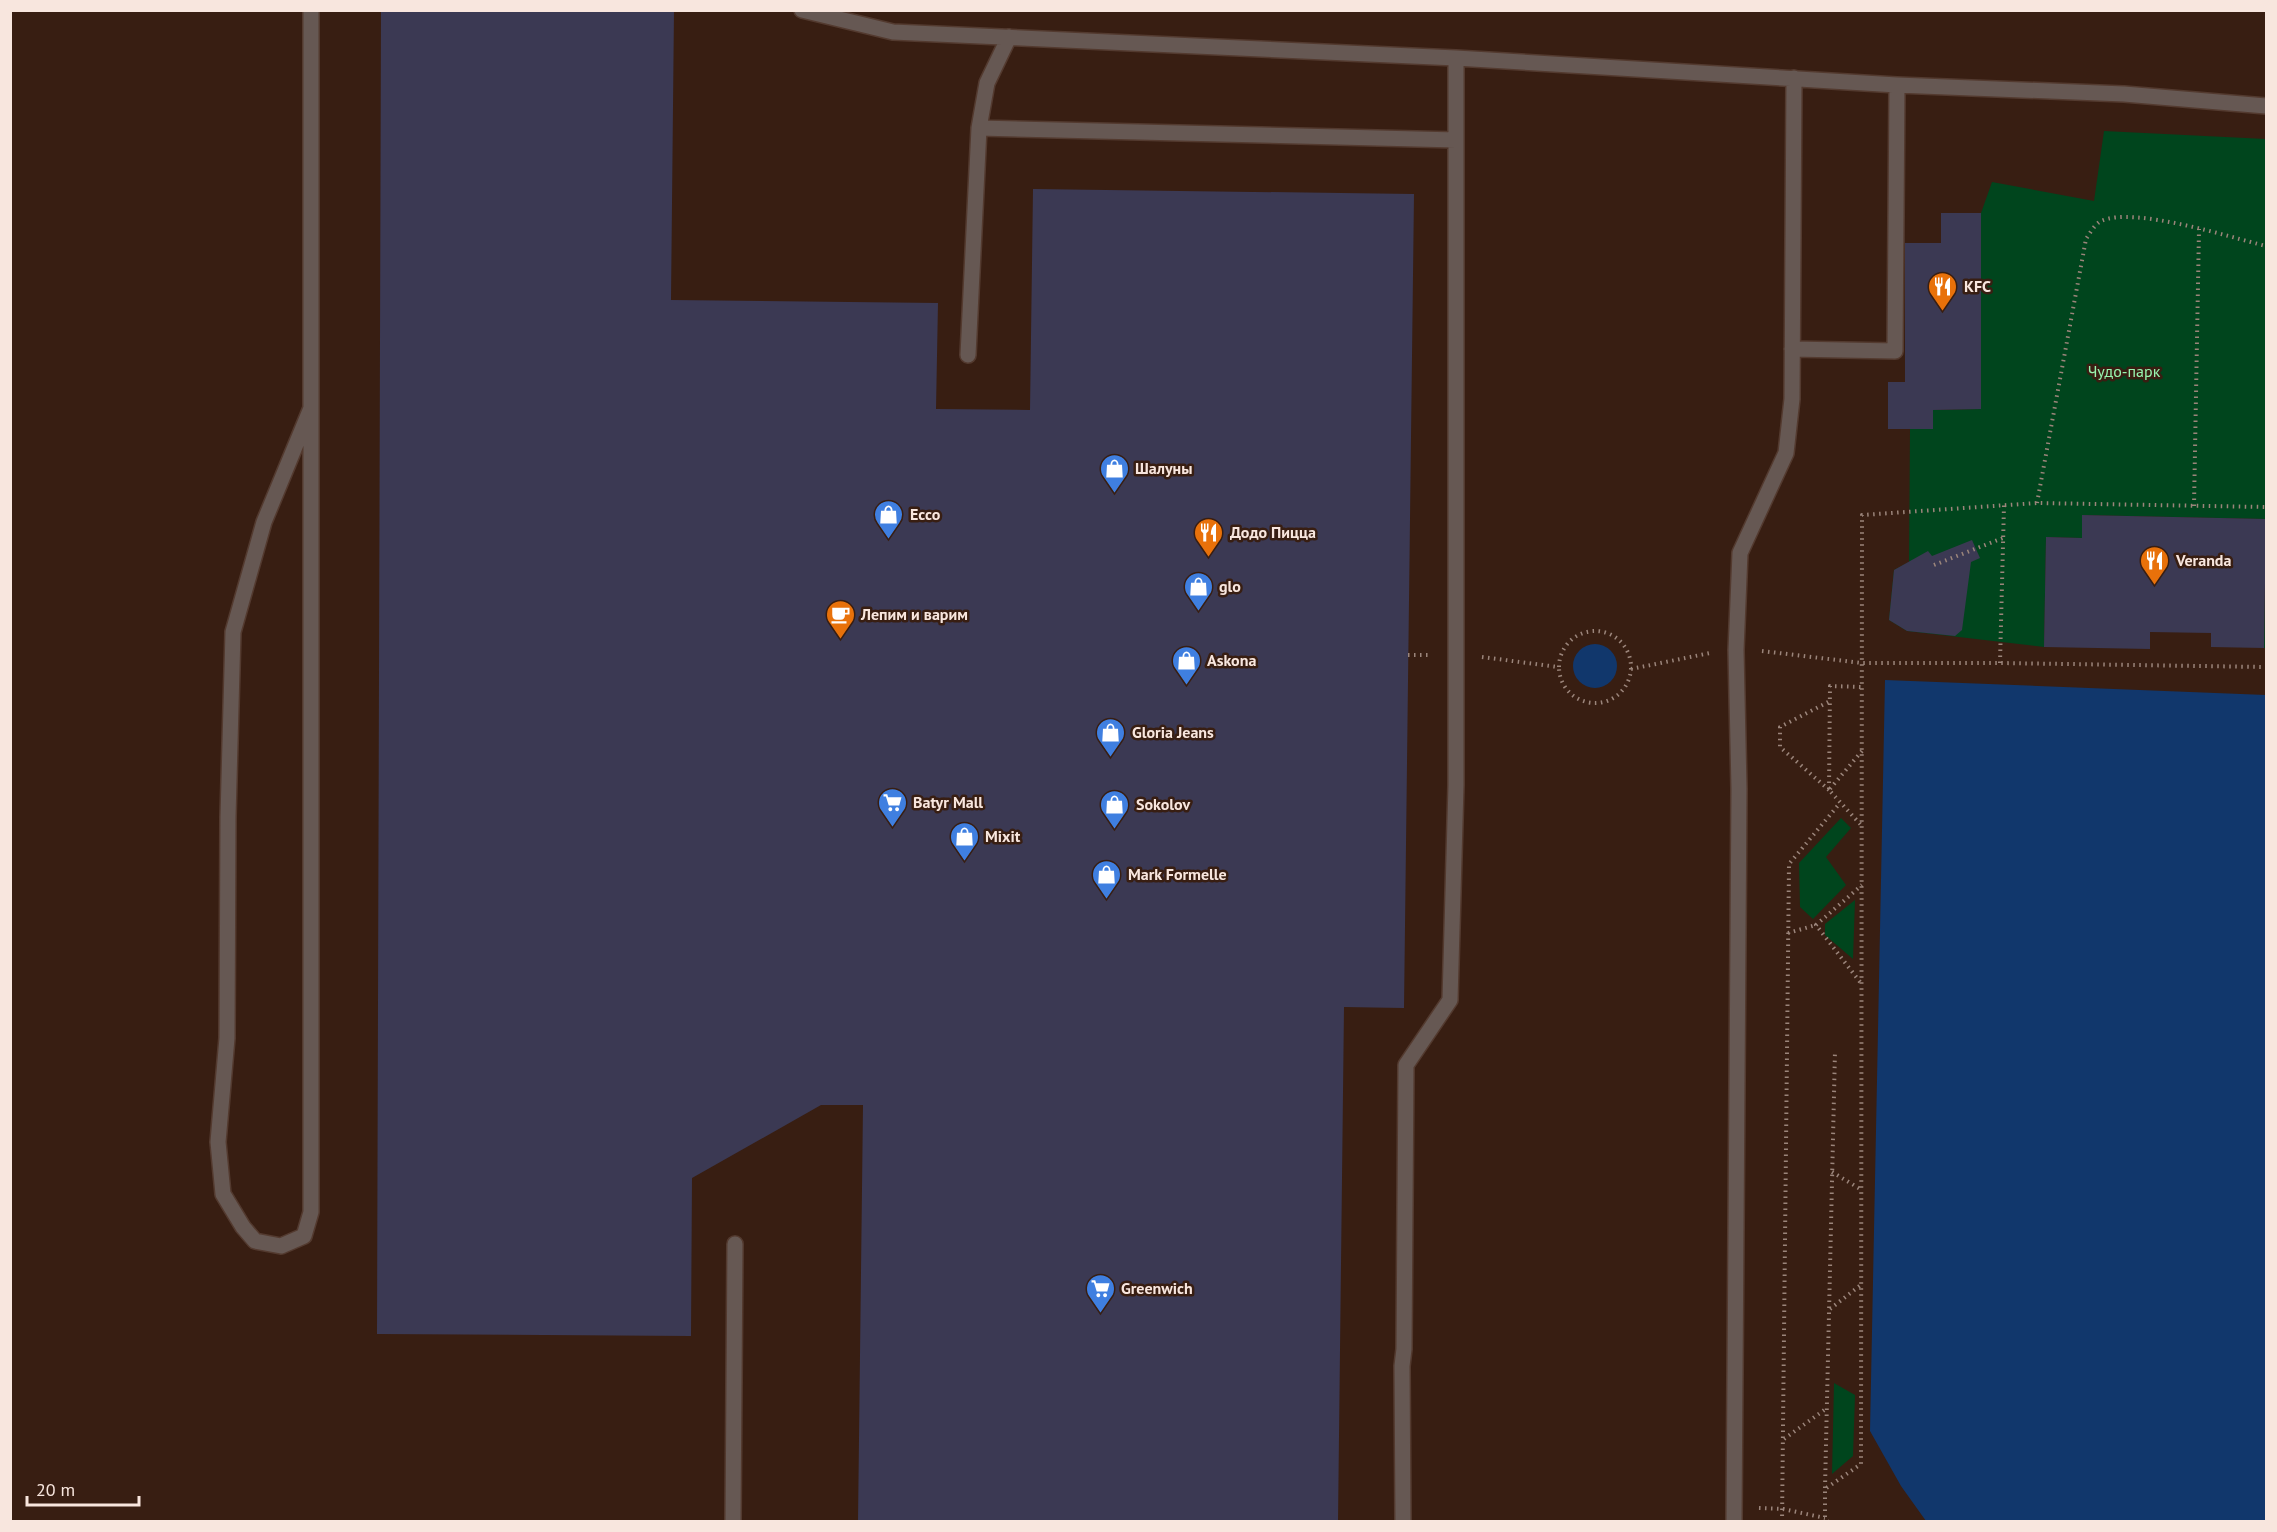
<svg xmlns="http://www.w3.org/2000/svg" width="2277" height="1532" font-family="'PT Sans',sans-serif">
<style>
.green{fill:#00451d}
.water{fill:#11376c}
.building{fill:#3b3953}
.lines{fill:none;stroke-linecap:round;stroke-linejoin:round}
.service-casing{stroke:#533a2f;stroke-width:18}
.path{stroke:#9b857b;stroke-width:4;stroke-dasharray:1.5 4.5;stroke-linecap:butt}
.service{stroke:#665853;stroke-width:15}
.labels{text-anchor:middle;dominant-baseline:central;stroke-width:5;stroke-linejoin:round;paint-order:stroke}
.poi-label{font-size:16px;font-weight:bold;fill:#f8e6de;stroke:#381e12;text-anchor:start}
.park-label{font-size:16px;fill:#98f6b0;stroke:#381e12}
</style>
<rect width="100%" height="100%" fill="#381e12"/>
<path class="green" d="M2104,131L2266,139V648H2264L2266,519L2083,515L2082,538L2046,537L2044,647L1907,631L1889,620L1894,570L1909,562L1910,429L1933,428V410L1981,409V213L1992,182L2094,201Z
M1841,818L1851,828L1826,857L1846,885L1813,919L1800,907L1799,863Z
M1855,900L1853,959L1825,935V924Z
M1834,1383L1855,1395L1853,1456L1832,1474Z"/>
<path class="water" d="M1573 666a22 22 0 1 1 44 0a22 22 0 1 1-44 0Z
M1885,680L2266,695V1521H1926L1901,1486L1870,1431Z"/>
<path class="building" d="M381,10H674L671,300L938,303L936,409L1030,410L1033,189L1414,194L1404,1008L1344,1007L1338,1522H858L863,1105H821L692,1178L691,1336L377,1334Z
M1941,213H1981V409L1933,410V429H1888V382H1905V243H1941Z
M2082,515L2266,519L2264,648L2211,647V633L2150,632V649L2044,647L2046,537L2082,538Z
M1972,540L1980,558L1971,562L1962,630L1955,636L1907,631L1889,620L1894,570L1928,551L1932,556Z"/>
<g class="lines">
<defs>
<path id="service" d="M311,10V1212L304,1236L281,1246L255,1241L243,1227L223,1194L218,1142L227,1038L228,817L233,632L264,522L311,408
M802,10L893,32L1456,58L1897,85L2124,94L2266,106
M979,128L1456,140
M1792,349L1895,351L1897,85
M968,355L979,128L987,83L1009,37
M733,1522L735,1244
M1403,1522L1402,1366L1404,1349L1406,1065L1450,1000L1456,785V58
M1734,1522L1739,789L1736,650L1740,553L1786,453L1792,399L1794,78"/>
</defs>
<use href="#service" class="service-casing"/>
<path class="path" d="M2037,503L2086,239C2090,233 2095,224 2101,221C2134,206 2229,237 2266,246
M2194,506L2199,229
M1934,565L2003,538
M1559 667a36 36 0 1 1 72 0a36 36 0 1 1-72 0Z
M1762,651L1862,663H2000L2266,667
M1408,655H1429
M1482,657L1558,667
M2000,663L2004,505
M1631,669L1710,653
M1862,751L1829,790L1862,826
M1829,789L1830,686L1862,687
M1829,790L1780,747V727L1830,701
M1788,933L1816,925
M1860,982L1816,925L1862,885
M1832,1172L1862,1190
M1830,1309L1862,1284
M1784,1439L1827,1408
M1825,1488L1835,1051
M1759,1508L1783,1509L1825,1518
M1782,1522L1789,864L1840,803
M1828,1522L1825,1518V1489L1861,1464L1862,515L2037,503L2266,507"/>
<use href="#service" class="service"/>
</g>
<defs>
<symbol id="restaurant-pin" viewBox="-11 -11 22 30"><path d="M0 17L-7.5 6A9.5 9.5 0 1 1 7.5 6Z" fill="#e8710a" stroke="#381e12"/><path d="M-5-6h1v4h1v-4h1v4h1v-4h1v5L-1.5 .5V6h-2V.5L-5-1ZM5-6V6H3V1.5H1.5Q1.5-4 5-6Z" fill="#fff"/></symbol>
<symbol id="shop-pin" viewBox="-11 -11 22 30"><path d="M0 17L-7.5 6A9.5 9.5 0 1 1 7.5 6Z" fill="#3f7fe0" stroke="#381e12"/><path d="M-5-2.5h2.3a2.7 3.5 0 0 1 5.4 0H5L5.5 6h-11ZM-1.5-2.5h3a1.5 2.3 0 0 0-3 0Z" fill="#fff"/></symbol>
<symbol id="cafe-pin" viewBox="-11 -11 22 30"><path d="M0 17L-7.5 6A9.5 9.5 0 1 1 7.5 6Z" fill="#e8710a" stroke="#381e12"/><path d="M-5.5-4.5H6V0H3Q3 3.5 0 3.5H-2.5Q-5.5 3.5-5.5 0ZM3-3.2v2h1.7v-2ZM-6 4.5H4V6H-6Z" fill="#fff"/></symbol>
<symbol id="supermarket-pin" viewBox="-11 -11 22 30"><path d="M0 17L-7.5 6A9.5 9.5 0 1 1 7.5 6Z" fill="#3f7fe0" stroke="#381e12"/><path d="M-6-5.5h2.5l.6 2H6L4.5 2H-2.5L-4.4-4H-6ZM-1.5 3.2a1.3 1.3 0 1 0 .1 0ZM3 3.2a1.3 1.3 0 1 0 .1 0Z" fill="#fff"/></symbol>
</defs>
<g fill-rule="evenodd">
<use href="#restaurant-pin" x="1926" y="270" width="33" height="45"/>
<use href="#shop-pin" x="1098" y="452" width="33" height="45"/>
<use href="#shop-pin" x="872" y="498" width="33" height="45"/>
<use href="#restaurant-pin" x="1192" y="516" width="33" height="45"/>
<use href="#restaurant-pin" x="2138" y="544" width="33" height="45"/>
<use href="#shop-pin" x="1182" y="570" width="33" height="45"/>
<use href="#cafe-pin" x="824" y="598" width="33" height="45"/>
<use href="#shop-pin" x="1170" y="644" width="33" height="45"/>
<use href="#shop-pin" x="1094" y="716" width="33" height="45"/>
<use href="#supermarket-pin" x="876" y="786" width="33" height="45"/>
<use href="#shop-pin" x="1098" y="788" width="33" height="45"/>
<use href="#shop-pin" x="948" y="820" width="33" height="45"/>
<use href="#shop-pin" x="1090" y="858" width="33" height="45"/>
<use href="#supermarket-pin" x="1084" y="1272" width="33" height="45"/>
</g>
<g class="labels">
<g class="poi-label">
<text x="1964" y="286">KFC</text>
<text x="1135" y="468">Шалуны</text>
<text x="910" y="514">Ecco</text>
<text x="1230" y="532">Додо Пицца</text>
<text x="2176" y="560">Veranda</text>
<text x="1219" y="586">glo</text>
<text x="861" y="614">Лепим и варим</text>
<text x="1207" y="660">Askona</text>
<text x="1132" y="732">Gloria Jeans</text>
<text x="913" y="802">Batyr Mall</text>
<text x="1136" y="804">Sokolov</text>
<text x="985" y="836">Mixit</text>
<text x="1128" y="874">Mark Formelle</text>
<text x="1121" y="1288">Greenwich</text>
</g>
<g class="park-label">
<text x="2124" y="371">Чудо-парк</text>
</g>
</g>
<rect width="2277" height="1532" fill="none" stroke="#f8e6de" stroke-width="24"/>
<path d="M27 1496v9h112v-9" fill="none" stroke="#f8e6de" stroke-width="3"/>
<text x="36" y="1496" font-size="18" fill="#f8e6de" stroke="#381e12" stroke-width="4.5" paint-order="stroke">20 m</text>
</svg>
